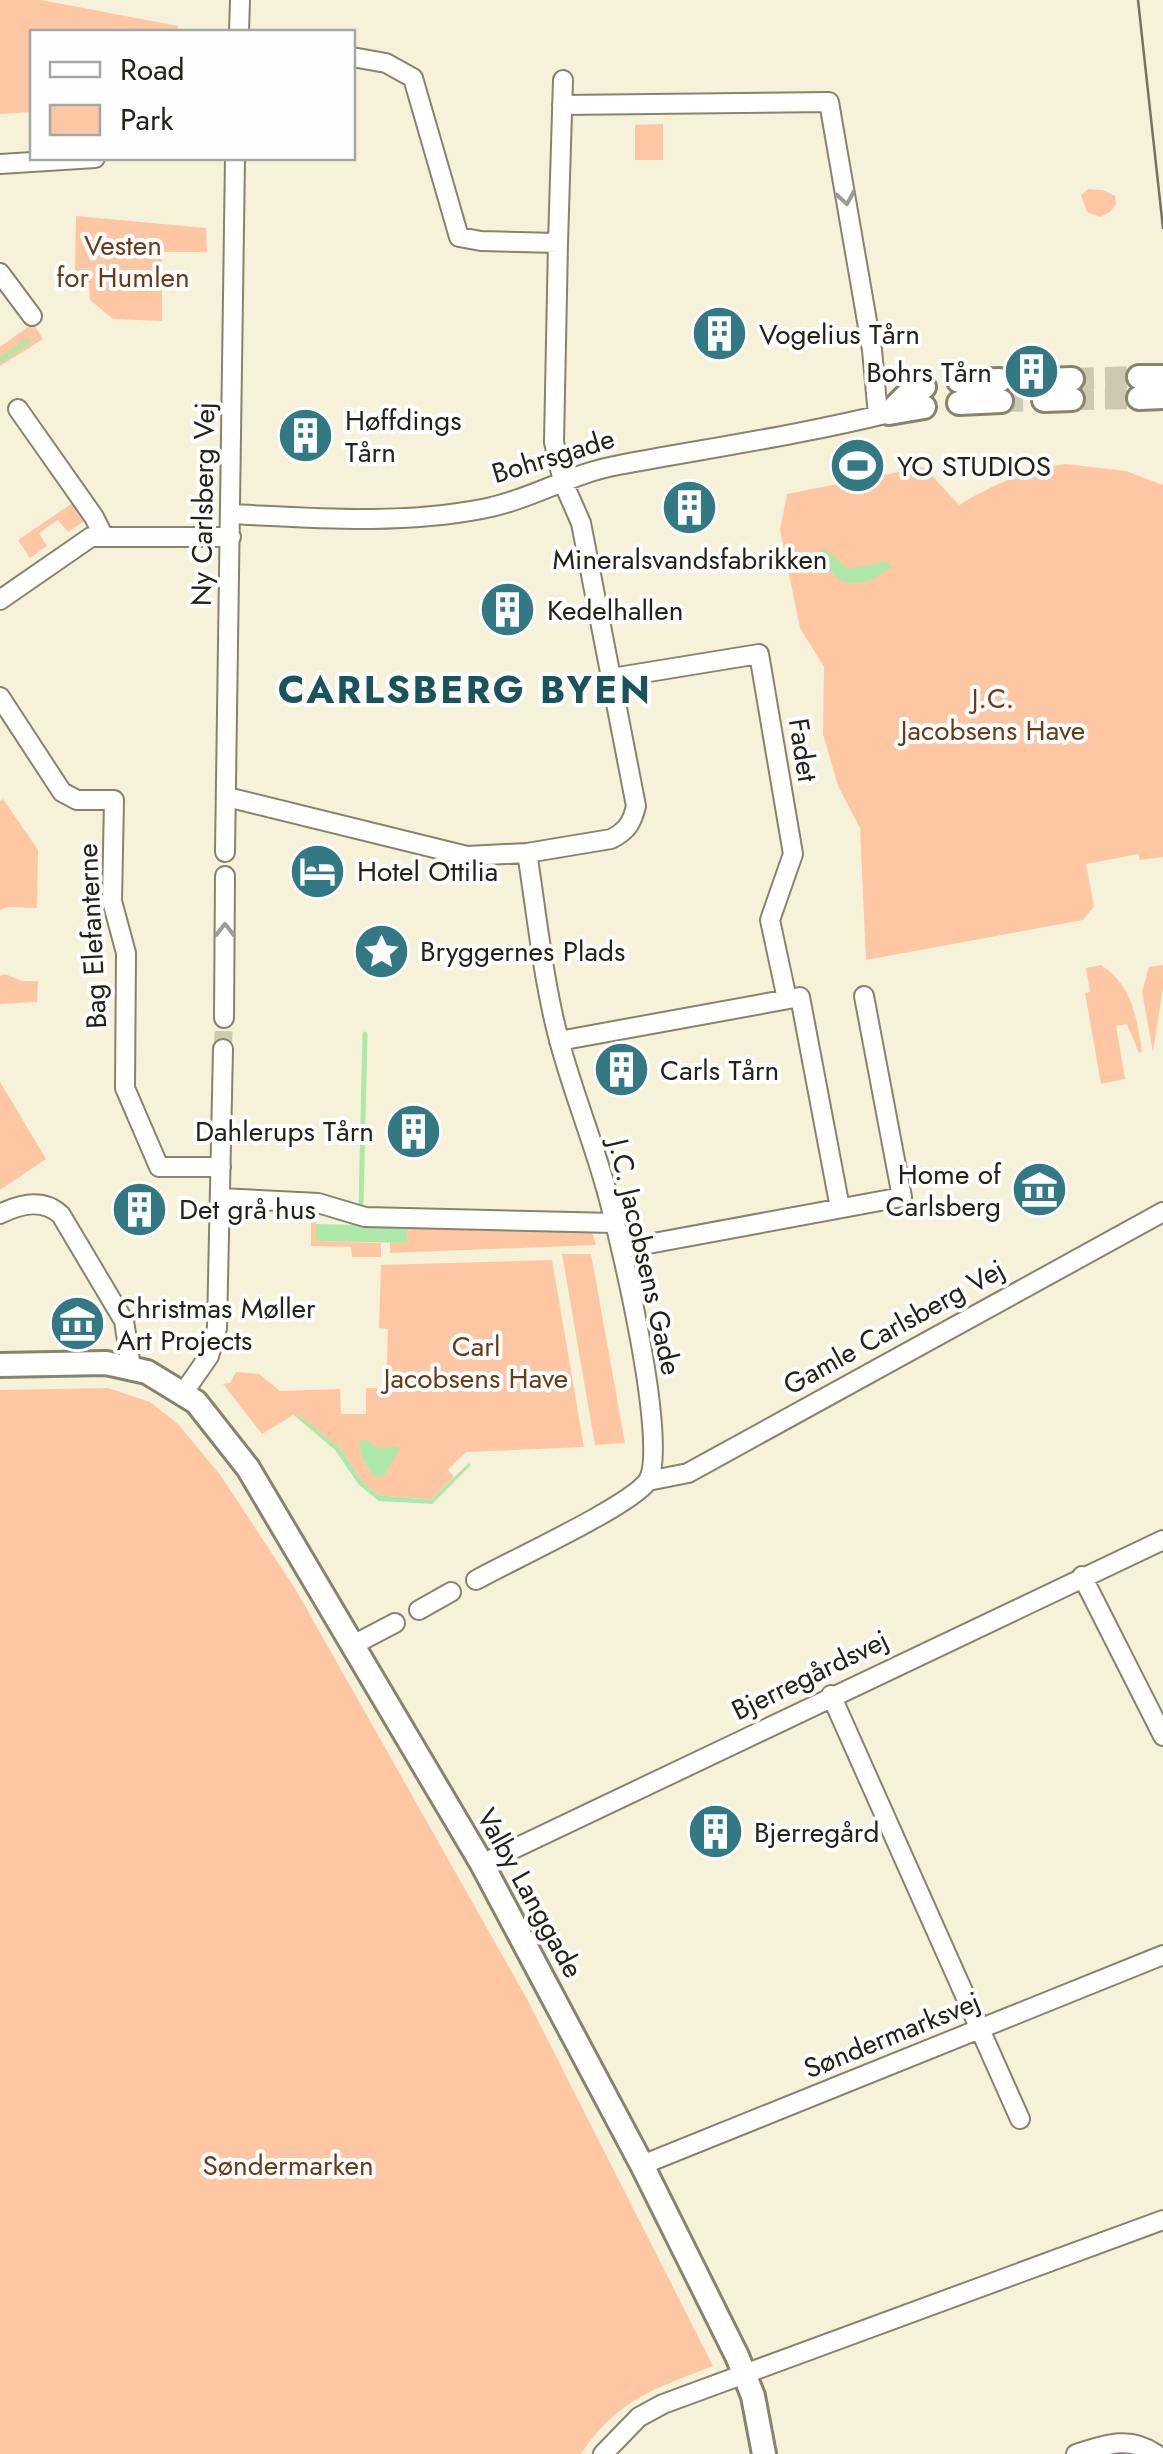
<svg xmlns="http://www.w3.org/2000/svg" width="1163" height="2454" font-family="Jost,sans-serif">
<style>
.green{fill:#fdc7a3}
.water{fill:#ade8a8}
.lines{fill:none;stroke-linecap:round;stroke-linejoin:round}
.stream{stroke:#ade8a8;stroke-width:5}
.minor-tunnel{stroke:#ccc8b2;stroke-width:18;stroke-dasharray:18 9;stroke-linecap:butt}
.tertiary-tunnel{stroke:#ccc8b2;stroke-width:22;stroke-dasharray:22 11;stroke-linecap:butt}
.minor-casing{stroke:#87836c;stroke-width:22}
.tertiary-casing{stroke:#87836c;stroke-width:28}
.minor{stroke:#fff;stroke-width:18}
.tertiary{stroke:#fff;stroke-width:22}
.tram{stroke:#757263;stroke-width:2.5}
.oneway{stroke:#9c9b97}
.labels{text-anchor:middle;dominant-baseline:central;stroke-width:8;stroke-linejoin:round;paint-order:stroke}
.park-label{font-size:28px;fill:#693b17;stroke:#fefefe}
.poi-label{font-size:28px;fill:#232118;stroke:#fefefe;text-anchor:start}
.street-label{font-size:28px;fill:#232118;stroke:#fefefe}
.district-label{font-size:38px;font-weight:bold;letter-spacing:2.5px;fill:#19535c;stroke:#fefefe}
</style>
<rect width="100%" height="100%" fill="#f6f2d9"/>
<path class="green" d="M0,0H41L178,26V32H32V112L0,114Z
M663,124V160H635V125Z
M1088,189L1103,190L1115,196L1116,204L1110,212L1100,217L1087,212L1081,195Z
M76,216L206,228L207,252H162V321L113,319L90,300L89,282H84L75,270Z
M33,323L43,339L0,366V347Z
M1066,464L1126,471L1163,485V857L1140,860L1138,854L1086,864L1094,906L1083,920L866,960L860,828L838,786L823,734L824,667L800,628L780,530L787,494L924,467L959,505C994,484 1026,470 1066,464Z
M74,502L86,520L68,532L58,520L39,533L47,546L30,558L18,540Z
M3,799L38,850L37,908L8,907L0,910V801Z
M1101,965C1133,986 1136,1016 1142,1051L1139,1053L1127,1024L1116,1026L1125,1079L1101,1084L1085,993L1090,992L1086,968Z
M1163,965V988L1153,1052L1142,992L1149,967Z
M5,974L22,981H38L37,1002L0,1004V976Z
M0,1082L46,1159L0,1190Z
M291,1213H316V1241L381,1243V1257H352L351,1247L311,1246V1221L291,1220Z
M407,1226L591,1229L596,1245L390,1253V1243H407Z
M562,1254H591L625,1443L595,1445Z
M552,1260L584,1447L466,1452L448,1470L454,1477L431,1500L378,1495L362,1481L339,1447L293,1415L262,1434L223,1384L230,1383L236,1372L259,1374L280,1391L340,1389L341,1414H366V1388H386L388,1329L379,1328L381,1265Z
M108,1388L150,1402L179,1425L221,1476L296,1590L527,1999L713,2366C656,2388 616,2400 581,2454H0V1390Z"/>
<path class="water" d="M821,550H826L848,569L883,562L892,564C885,577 853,590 839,579C831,573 823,559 821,550Z
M316,1224L407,1226V1243L316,1241Z
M297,1414L339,1447L362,1481L378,1495L431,1500L469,1463L471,1465L432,1504L379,1501L359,1485L335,1450L295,1416Z
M364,1439L379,1448L400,1447L384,1476L376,1477C367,1469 358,1453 360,1441Z"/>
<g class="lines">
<path class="stream" d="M0,360L28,341
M361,1206L365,1034"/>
<path class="minor-tunnel" d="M223,1049L224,1018"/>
<path class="tertiary-tunnel" d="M1072,379L1139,377
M1000,380H1044
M1072,399L1139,398
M1001,401L1044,400"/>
<defs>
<path id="minor" d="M239,32L240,0
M562,105L829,102L872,350L878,415
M0,164L95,158
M558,243L563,80
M0,273L32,316
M18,409L94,517L103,535
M231,514C315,518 399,525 482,509C530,500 572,473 619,465C710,448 800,435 889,413
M0,600L91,537H231
M612,678L759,654L793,854L770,920L787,999
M0,697L62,792L77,800H114L112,901L126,953L125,1088L159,1167H221
M227,797L467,856L527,853L611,839C627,831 632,823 636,806L581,523L563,482L554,442L558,243L481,241L459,237L413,78L386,63L352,57
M225,852L235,158
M224,1018L225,876
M559,1041L800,997L840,1208
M220,1198L318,1203L365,1217L614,1223
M0,1214C20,1204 43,1198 61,1215L124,1321L131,1367
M621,1249L902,1197L864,996
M184,1392L209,1356L217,1328L223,1049
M648,1481L688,1473L1163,1212
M1082,1576L1163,1736
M476,1580C510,1561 628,1507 647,1482C671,1450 618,1230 605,1185C591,1136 572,1089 559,1040C543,980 537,915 527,853
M419,1610L451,1592
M353,1645L395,1623
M831,1695L1020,2119
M482,1864L1163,1540
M642,2165L1163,1955
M603,2454L639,2417L663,2404L1163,2220
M1076,2454C1105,2445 1129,2435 1156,2454"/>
<path id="tertiary" d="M1139,377H1163
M1044,380L1072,379
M959,381L1000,380
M1139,398L1163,397
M1044,400L1072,399
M959,403L1001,401
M889,413L909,393L924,387
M889,413L924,407
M0,1365L106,1363L147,1372L196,1402L248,1468L482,1864L642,2165L737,2356L753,2396L764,2454"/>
</defs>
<use href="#minor" class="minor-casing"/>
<use href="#tertiary" class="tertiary-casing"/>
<use href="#minor" class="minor"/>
<use href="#tertiary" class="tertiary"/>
<path class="tram" d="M1138,0L1163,228"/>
</g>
<defs><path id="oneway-chevron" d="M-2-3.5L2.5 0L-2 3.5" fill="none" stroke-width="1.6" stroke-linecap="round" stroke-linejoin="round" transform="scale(2.5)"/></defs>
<g class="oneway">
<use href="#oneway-chevron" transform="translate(846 198) rotate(80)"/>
<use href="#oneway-chevron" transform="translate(225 930) rotate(-90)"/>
</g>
<defs>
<symbol id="building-disc" viewBox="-11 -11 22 22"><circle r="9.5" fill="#327984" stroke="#fefefe"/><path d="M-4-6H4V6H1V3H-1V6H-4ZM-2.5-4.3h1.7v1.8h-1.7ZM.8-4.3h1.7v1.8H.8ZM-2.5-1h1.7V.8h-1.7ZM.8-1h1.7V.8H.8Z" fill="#fff"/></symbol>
<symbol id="stadium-disc" viewBox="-11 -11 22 22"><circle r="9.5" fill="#327984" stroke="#fefefe"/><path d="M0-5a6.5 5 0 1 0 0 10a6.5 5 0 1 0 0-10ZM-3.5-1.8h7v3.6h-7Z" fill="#fff"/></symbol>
<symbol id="hotel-disc" viewBox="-11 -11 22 22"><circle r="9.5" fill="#327984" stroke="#fefefe"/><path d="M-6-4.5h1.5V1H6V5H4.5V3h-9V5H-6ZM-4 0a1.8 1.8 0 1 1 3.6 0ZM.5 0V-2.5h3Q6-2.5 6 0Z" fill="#fff"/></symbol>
<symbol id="sight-disc" viewBox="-11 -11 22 22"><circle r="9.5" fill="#327984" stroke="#fefefe"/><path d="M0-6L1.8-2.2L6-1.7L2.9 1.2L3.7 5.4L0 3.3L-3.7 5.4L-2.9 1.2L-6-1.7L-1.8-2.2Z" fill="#fff"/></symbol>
<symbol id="museum-disc" viewBox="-11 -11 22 22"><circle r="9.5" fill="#327984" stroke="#fefefe"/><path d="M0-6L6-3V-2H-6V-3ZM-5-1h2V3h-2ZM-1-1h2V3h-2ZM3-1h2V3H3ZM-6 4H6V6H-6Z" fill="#fff"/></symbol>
</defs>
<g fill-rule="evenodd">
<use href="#building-disc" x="688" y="302" width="63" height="63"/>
<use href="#building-disc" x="1000" y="340" width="63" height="63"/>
<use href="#building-disc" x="274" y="404" width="63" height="63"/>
<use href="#stadium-disc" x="826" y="434" width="63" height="63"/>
<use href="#building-disc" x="658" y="476" width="63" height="63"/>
<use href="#building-disc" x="476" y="578" width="63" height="63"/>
<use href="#hotel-disc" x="286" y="840" width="63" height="63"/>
<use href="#sight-disc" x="350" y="920" width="63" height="63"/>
<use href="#building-disc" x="590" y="1038" width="63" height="63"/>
<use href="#building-disc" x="382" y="1100" width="63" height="63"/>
<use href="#museum-disc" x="1008" y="1158" width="63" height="63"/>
<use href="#building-disc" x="108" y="1178" width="63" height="63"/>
<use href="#museum-disc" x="46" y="1292" width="63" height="63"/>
<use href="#building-disc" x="684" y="1800" width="63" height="63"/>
</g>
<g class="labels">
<g class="park-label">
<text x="123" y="245">Vesten<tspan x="123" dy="32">for Humlen</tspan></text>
<text x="993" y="698">J.C.<tspan x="993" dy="32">Jacobsens Have</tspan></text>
<text x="476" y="1346">Carl<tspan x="476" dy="32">Jacobsens Have</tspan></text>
<text x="288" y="2165">Søndermarken</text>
</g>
<g class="poi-label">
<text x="759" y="334">Vogelius Tårn</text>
<text x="992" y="372" text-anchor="end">Bohrs Tårn</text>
<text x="345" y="420">Høffdings<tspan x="345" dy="32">Tårn</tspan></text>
<text x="897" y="466">YO STUDIOS</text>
<text x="690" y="559" text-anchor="middle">Mineralsvandsfabrikken</text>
<text x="547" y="610">Kedelhallen</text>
<text x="357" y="871">Hotel Ottilia</text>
<text x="420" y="951">Bryggernes Plads</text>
<text x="660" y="1070">Carls Tårn</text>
<text x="374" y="1131" text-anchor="end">Dahlerups Tårn</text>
<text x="1001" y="1174" text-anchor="end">Home of<tspan x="1001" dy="32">Carlsberg</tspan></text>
<text x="179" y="1209">Det grå hus</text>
<text x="117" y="1308">Christmas Møller<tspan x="117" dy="32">Art Projects</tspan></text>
<text x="754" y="1832">Bjerregård</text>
</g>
<g class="street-label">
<text transform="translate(553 456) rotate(-17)">Bohrsgade</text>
<text transform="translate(203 504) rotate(-89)">Ny Carlsberg Vej</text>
<text transform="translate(803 750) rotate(81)">Fadet</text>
<text transform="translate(92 936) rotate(-93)">Bag Elefanterne</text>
<text transform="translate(645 1257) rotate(77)">J.C. Jacobsens Gade</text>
<text transform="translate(894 1327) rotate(-29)">Gamle Carlsberg Vej</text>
<text transform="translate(810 1675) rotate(-26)">Bjerregårdsvej</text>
<text transform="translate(530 1893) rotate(61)">Valby Langgade</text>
<text transform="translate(892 2035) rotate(-22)">Søndermarksvej</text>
</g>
<g class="district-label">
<text x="465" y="689">CARLSBERG BYEN</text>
</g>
</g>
<rect x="30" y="30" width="325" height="130" fill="#fefefe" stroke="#a6a6a2" stroke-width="2.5"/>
<rect x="50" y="62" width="50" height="15" fill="#ffffff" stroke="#a6a6a2" stroke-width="2.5"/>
<text x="120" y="80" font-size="30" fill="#232118">Road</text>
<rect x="50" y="105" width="50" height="30" fill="#fdc7a3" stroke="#a6a6a2" stroke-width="2.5"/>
<text x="120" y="130" font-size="30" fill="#232118">Park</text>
</svg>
